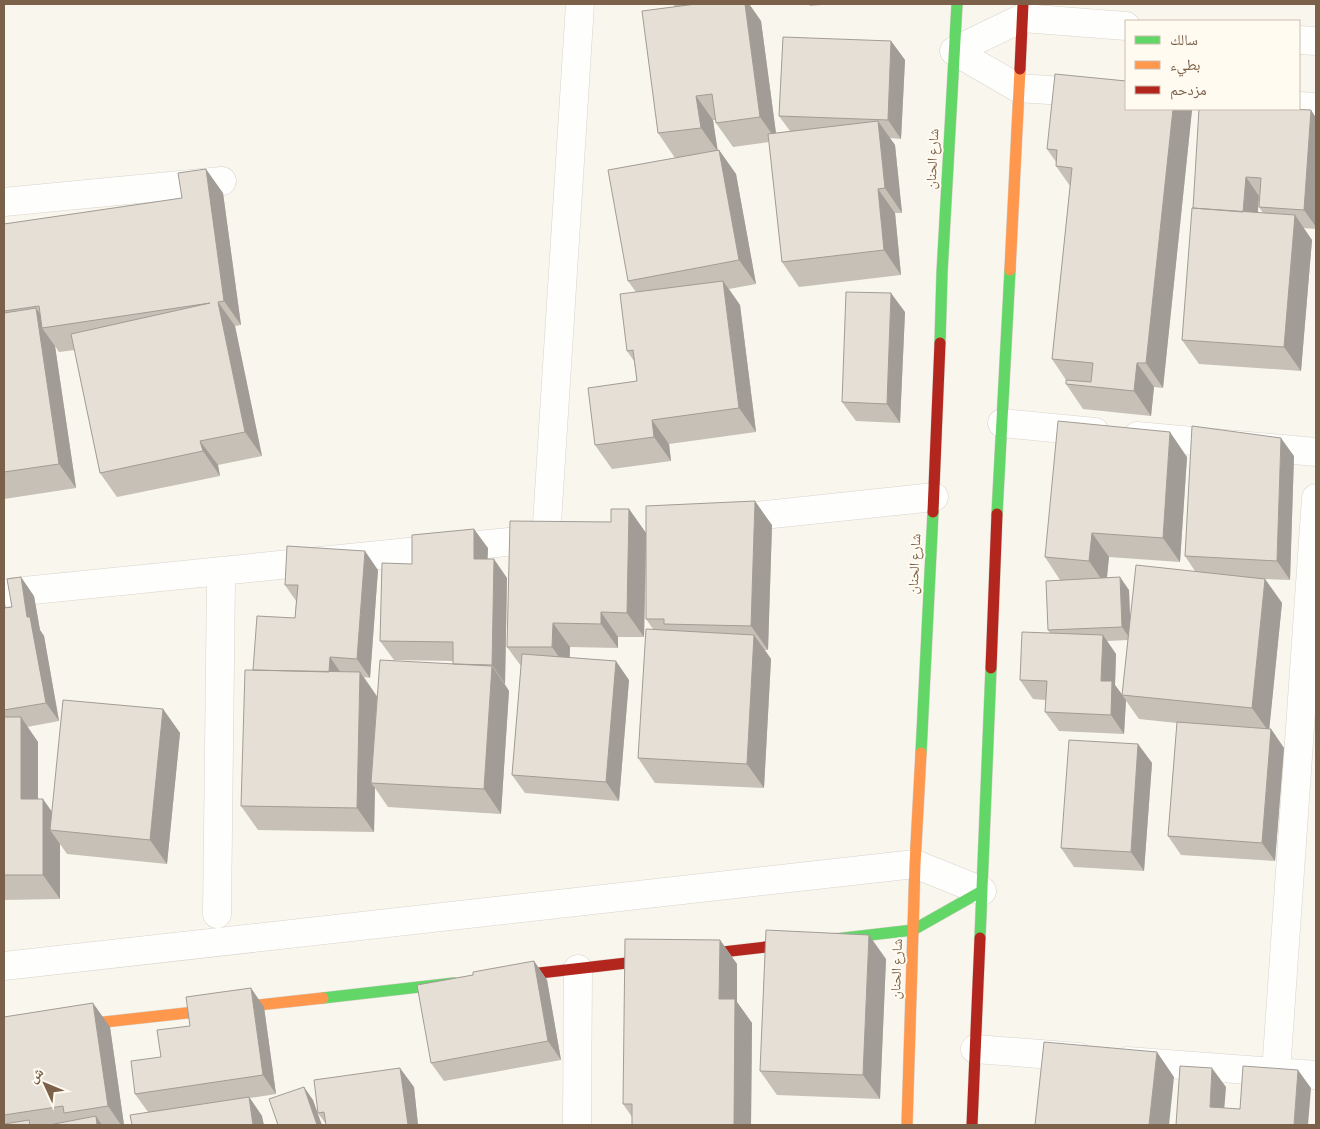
<svg xmlns="http://www.w3.org/2000/svg" width="1320" height="1129" font-family="'Source Sans 3','Noto Naskh Arabic',sans-serif">
<style>
.lines{fill:none;stroke-linecap:round;stroke-linejoin:round}
.street-casing{stroke:#d9d3cc;stroke-width:29}
.fast-casing{stroke:#d8d2c9;stroke-width:12}
.slow-casing{stroke:#d8d2c9;stroke-width:12}
.jam-casing{stroke:#d8d2c9;stroke-width:12}
.street{stroke:#fefefc;stroke-width:28}
.fast{stroke:#63d668;stroke-width:11}
.slow{stroke:#ff974d;stroke-width:11}
.jam{stroke:#b3261e;stroke-width:11}
.wall{fill:#c6c0b7;fill-rule:evenodd}
.shaded-wall{fill:#a19c95}
.building{fill:#e6dfd5;stroke:#a19c95}
.labels{text-anchor:middle;dominant-baseline:central;stroke-width:4;stroke-linejoin:round;paint-order:stroke}
.street-label{font-size:14px;fill:#7c614a;stroke:#fffbf1}
</style>
<rect width="100%" height="100%" fill="#f9f6ee"/>
<g class="lines">
<defs>
<path id="street" d="M1299,40L1316,41
M954,51L1018,88L1126,95
M954,51L1022,18L1126,26
M1299,106L1316,107
M4,202L222,181
M1002,423L1095,432
M1137,436L1316,452
M727,519L934,497
M546,539L580,4
M4,593L547,538
M217,914L221,579L219,571
M4,966L915,864L982,891
M975,1049L1079,1057
M1127,1061L1316,1075
M1276,1072L1316,498
M577,1125L578,969"/>
<path id="fast" d="M940,343L942,273L957,4
M997,514L1010,270
M921,753L933,512
M980,938L991,668
M835,939L913,930L982,891
M323,998L454,983"/>
<path id="slow" d="M1010,270L1020,69
M4,1033L323,998
M907,1125L915,864L921,753"/>
<path id="jam" d="M1020,69L1023,4
M933,512L940,343
M991,668L997,514
M505,977L835,939
M972,1125L980,938"/>
</defs>
<use href="#street" class="street-casing"/>
<use href="#fast" class="fast-casing"/>
<use href="#slow" class="slow-casing"/>
<use href="#jam" class="jam-casing"/>
<use href="#street" class="street"/>
<use href="#fast" class="fast"/>
<use href="#slow" class="slow"/>
<use href="#jam" class="jam"/>
</g>
<path class="wall" d="M673,4H759L750,5L761,21L776,133L790,131L779,116L891,41L905,60L901,139L890,138L895,145L902,213H895L901,275L799,287L782,262L769,142L733,147L716,123V120H713L717,150H719L736,174L756,284L729,289L740,305L756,432L669,444L671,461L612,469L595,445L637,381L634,361L627,351L636,292L628,281L675,158L658,133L675,7Z
M808,4H833L810,6Z
M1126,109H1191L1192,110L1163,388L1154,387L1151,416L1083,409L1066,384V380L1052,359L1070,186L1056,166V162L1047,149Z
M1311,110L1316,118V229L1303,228L1312,240L1301,371L1199,364L1182,340L1193,208ZM1259,196H1260L1259,207L1263,213H1258Z
M223,193L241,325L235,326L262,456L218,465L220,476L117,497L100,473L75,350L59,352L55,346L76,488L4,499V224Z
M905,312L900,423L856,421L842,402Z
M1294,456L1290,580L1265,579L1282,603L1269,729H1271L1284,748L1275,861L1181,855L1168,836L1177,723L1139,719L1122,695L1128,640L1107,641L1116,654L1115,685L1126,700L1124,734L1059,731L1045,712L1046,700L1033,699L1020,680L1050,633L1048,630L1060,580L1045,557L1187,457L1180,562L1109,557L1107,577L1129,590L1130,620L1195,571L1185,556Z
M629,509L646,533L772,525L768,650H765L771,659L764,788L655,783L638,758L653,629L646,619V554L644,637H618V648L570,647V658L629,680L619,801L525,793L512,775L521,666L507,647L611,522Z
M488,548L487,559L507,578L505,684L509,691L501,814L388,807L375,788L374,832L258,830L241,806L253,670L295,618L296,601L285,585L378,570L370,678L364,677L377,696L453,664V661L394,660L380,641L412,564Z
M34,596L40,630L44,636L59,721L27,727L38,742V799L52,812L163,709L180,733L167,864L67,854L60,844V899L4,900V599L6,608L12,607Z
M1138,744L1152,763L1144,871L1074,867L1061,848Z
M720,940L737,964V1002L752,1023L751,1125H632V1117L623,1104Z
M886,959L880,1099L777,1095L760,1071Z
M534,961L547,980L561,1060L444,1081L431,1063L473,975Z
M264,1007L276,1094L250,1098L262,1116L148,1112L135,1094L161,1057L190,1026Z
M4,1017L110,1027L124,1125H4Z
M414,1087L418,1125L326,1124L318,1113Z"/>
<path class="shaded-wall" d="M745,4H749L761,21L777,141L760,117Z
M891,41L905,60L901,139L888,120Z
M696,96L713,120L718,152L701,128Z
M1173,109H1191L1192,110L1163,388L1146,363Z
M1311,110L1316,118V227L1304,210Z
M878,121L895,145L902,213L885,188Z
M719,150L736,174L756,284L739,260Z
M206,169L223,193L241,325L224,301Z
M1246,177L1259,196L1256,233L1243,214Z
M878,189L895,213L901,275L884,250Z
M1295,215L1312,240L1301,371L1284,347Z
M723,281L740,305L756,432L739,408Z
M891,293L905,312L900,423L887,404Z
M218,302L235,326L262,456L245,432Z
M36,308L49,327L42,328L55,346L76,488L59,464Z
M1137,363L1154,387L1151,416L1134,391Z
M652,420L669,444L671,461L654,437Z
M1170,432L1187,457L1180,562L1163,538Z
M1281,438L1294,456L1290,580L1277,561Z
M200,441L218,465L220,476L203,451Z
M755,501L772,525L768,650L751,626Z
M629,509L646,533L644,637L627,613Z
M474,529L488,548L487,577L474,559Z
M1092,533L1109,557L1106,586L1089,561Z
M365,551L378,570L370,678L357,659Z
M494,559L507,578L505,684L492,665Z
M21,577L34,596L40,630L44,636L59,721L46,703L27,617Z
M1120,577L1129,590L1131,640L1122,627Z
M1265,579L1282,603L1269,732L1252,708Z
M4,599L9,629L4,621Z
M601,612L618,637V648L601,624Z
M553,623L570,647L569,671L552,647Z
M754,635L771,659L764,788L747,764Z
M1103,635L1116,654L1115,685L1126,700L1124,734L1111,715L1101,681Z
M330,657L343,676L329,675Z
M616,661L629,680L619,801L606,782Z
M492,666L509,691L501,814L484,789Z
M360,672L377,697L371,783L375,788L374,832L357,808Z
M163,709L180,733L167,864L150,840Z
M21,717L38,742V824L21,799Z
M1271,729L1284,748L1275,861L1262,843Z
M1138,744L1152,763L1144,871L1131,852Z
M43,799L60,823L50,830L60,844V899L43,875Z
M869,935L886,959L880,1099L863,1075Z
M720,940L737,964V1002L752,1023L751,1125H734L719,999Z
M534,961L547,980L561,1060L548,1041Z
M251,988L264,1007L276,1094L263,1075Z
M93,1003L110,1027L124,1125H121L108,1106Z
M1157,1052L1174,1077L1169,1125H1149Z
M400,1068L414,1087L418,1125H408Z
M1212,1068L1226,1087L1223,1125L1210,1107Z
M1298,1070L1311,1088L1308,1125H1294Z
M304,1087L313,1100L322,1125H317Z
M249,1097L262,1116L264,1125H253Z
M96,1116L102,1125H97Z"/>
<path class="building" d="M696,4H745L760,117L716,123L712,94L696,96L701,128L658,133L642,11Z
M783,37L891,41L888,120L779,116Z
M1055,74L1126,81V109H1173L1146,363H1137L1134,391L1066,384V380L1091,382L1093,363L1052,359L1072,168L1056,166L1057,150L1047,149Z
M1199,109H1289L1311,110L1304,210L1259,207L1261,178L1246,177L1243,212L1193,208Z
M878,121L885,188L878,189L884,250L782,262L768,134Z
M719,150L739,260L628,281L608,170Z
M206,169L224,301L218,302L245,432L200,441L203,451L100,473L71,334L210,303L42,328L39,306L4,311V224L182,198L178,173Z
M1192,208L1295,215L1284,347L1182,340Z
M723,281L739,408L652,420L654,437L595,445L588,388L637,381L633,350L627,351L620,294Z
M846,292L891,293L887,404L842,402Z
M36,308L59,464L4,472V313Z
M1058,421L1170,432L1163,538L1092,533L1089,561L1045,557Z
M1192,426L1281,438L1277,561L1185,556Z
M755,501L751,626L664,624V619H646V506Z
M611,509H629L627,613L601,612V624L553,623L552,647H507L510,521L611,522Z
M474,529V559H494L492,665L453,664V642L380,641L382,563L412,564V535Z
M287,546L365,551L357,659L330,657L329,672L253,670L257,616L295,618L298,585H285Z
M1136,565L1265,579L1252,708L1122,695Z
M21,577L27,617H30L46,703L4,710V608L12,607L7,579Z
M1120,577L1122,627L1048,630L1046,581Z
M646,629L754,635L747,764L638,758Z
M1022,632L1103,635L1101,681H1112L1111,715L1045,712L1047,681L1020,680Z
M522,654L616,661L606,782L512,775Z
M380,660L492,666L484,789L371,783Z
M245,670L360,672L357,808L241,806Z
M63,700L163,709L150,840L50,830Z
M4,717H21V799H43V875H4Z
M1177,722L1271,729L1262,843L1168,836Z
M1069,740L1138,744L1131,852L1061,848Z
M766,930L869,935L863,1075L760,1071Z
M625,939L720,940L719,999H735L734,1125H632V1104H623Z
M534,961L548,1041L431,1063L417,985L473,975V972Z
M251,988L263,1075L135,1094L131,1061L161,1057L157,1030L190,1026L186,997Z
M93,1003L108,1106L64,1113L63,1106L4,1115V1017Z
M1044,1042L1157,1052L1149,1125H1035Z
M1180,1066L1212,1068L1210,1107L1240,1109L1243,1066L1298,1070L1294,1125H1176Z
M400,1068L408,1125H326L324,1112L318,1113L314,1080Z
M304,1087L317,1125H278L269,1099Z
M249,1097L253,1125H132L130,1115Z
M96,1116L97,1125H55L54,1124Z
M29,1120L30,1125H4V1124Z"/>
<g class="labels">
<g class="street-label">
<text transform="translate(933 159) rotate(-87)">شارع الحنان</text>
<text transform="translate(915 564) rotate(-87)">شارع الحنان</text>
<text transform="translate(897 969) rotate(-88)">شارع الحنان</text>
</g>
</g>
<rect width="1320" height="1129" fill="none" stroke="#7c614a" stroke-width="10"/>
<rect x="1125" y="20" width="175" height="90" fill="#fffbf1" stroke="#cbbdae"/>
<rect x="1135" y="36" width="25" height="8" fill="#63d668" stroke="#cbbdae"/>
<text x="1170" y="45" font-size="15" fill="#7c614a">سالك</text>
<rect x="1135" y="61" width="25" height="8" fill="#ff974d" stroke="#cbbdae"/>
<text x="1170" y="70" font-size="15" fill="#7c614a">بطيء</text>
<rect x="1135" y="86" width="25" height="8" fill="#b3261e" stroke="#cbbdae"/>
<text x="1170" y="95" font-size="15" fill="#7c614a">مزدحم</text>
<g transform="translate(45 1084) rotate(314)" stroke="#fffbf1" stroke-width="4" paint-order="stroke">
<path d="M0-4L9 19L0 12L-9 19Z" fill="#7c614a"/>
<text y="-8" font-size="14" font-weight="bold" text-anchor="middle" fill="#7c614a">ش</text>
</g>
</svg>
